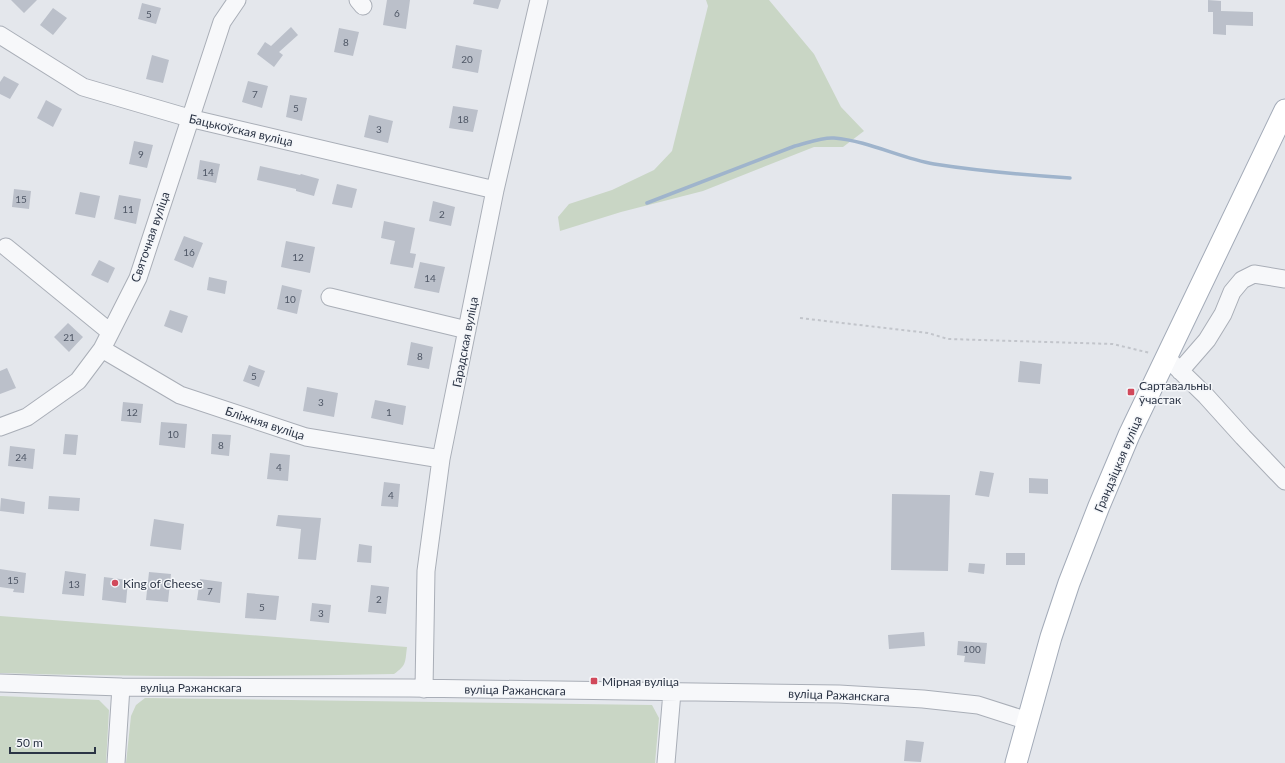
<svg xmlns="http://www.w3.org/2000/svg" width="1285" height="763" font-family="Lato,sans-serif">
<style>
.green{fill:#c9d6c5}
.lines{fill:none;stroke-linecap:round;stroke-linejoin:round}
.stream{stroke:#9fb4cc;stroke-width:3.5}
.building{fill:#bbc0ca}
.minor-casing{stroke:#a9aeb7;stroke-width:19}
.major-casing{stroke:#a3abb8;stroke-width:23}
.path{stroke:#c2c5cb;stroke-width:2;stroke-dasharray:3 3;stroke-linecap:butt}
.minor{stroke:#f7f8fa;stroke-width:17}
.major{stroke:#fff;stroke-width:21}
.poi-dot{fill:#d1495b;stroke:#f4f6f9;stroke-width:1.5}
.labels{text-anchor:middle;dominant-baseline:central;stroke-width:3;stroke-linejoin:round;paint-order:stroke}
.number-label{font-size:10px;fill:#4f5766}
.street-label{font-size:12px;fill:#2b3445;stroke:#f4f6f9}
.poi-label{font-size:12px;fill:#2b3445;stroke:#f4f6f9;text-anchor:start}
</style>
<rect width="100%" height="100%" fill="#e4e7ec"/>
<path class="green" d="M706,0H769L814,54L841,107L864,131L843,147H814L703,191L621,212L560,231L558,217L569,204L612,190L654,170L672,151L708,6Z
M0,616L407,647C405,662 407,665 394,674C263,677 131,677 0,673Z
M0,696L99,700L109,710L106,763H0Z
M145,698L652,705L659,718L655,763H126L131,716L136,705Z"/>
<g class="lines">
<path class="stream" d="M647,203L795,146C808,143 821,137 834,138C869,141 900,158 934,164C979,171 1025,175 1070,178"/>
</g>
<path class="building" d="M11,0H37L24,13Z
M387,0H410L406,29L383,25Z
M474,0H501L498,9L473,4Z
M1208,0L1221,1V11L1253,12V26L1226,25V35L1213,34V12H1208Z
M142,3L161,8L156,24L138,19Z
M53,8L67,18L53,35L40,25Z
M291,27L298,35L279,52L283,55L274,67L257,54L265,42L271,46Z
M339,28L359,32L353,56L334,52Z
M456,45L482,50L478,73L452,68Z
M152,55L169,60L163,83L146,79Z
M4,76L19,84L10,99L0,94V82Z
M248,81L268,86L262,108L242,102Z
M290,95L307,98L302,121L286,117Z
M46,100L62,109L53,127L37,118Z
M453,106L478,110L473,132L449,128Z
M369,115L393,121L388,143L364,137Z
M134,141L153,145L147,168L129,164Z
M200,160L220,164L216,183L197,179Z
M260,166L300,175L301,174L319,179L314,196L296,191V189L257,180Z
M337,184L357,189L352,208L332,204Z
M14,189L31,191L29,209L12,207Z
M80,192L100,196L95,218L75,214Z
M119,195L141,199L136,224L114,219Z
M433,201L455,207L451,226L429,221Z
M384,221L415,228L410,253L416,254L413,268L390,264L395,241L381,238Z
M184,236L203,243L193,268L174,260Z
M286,241L315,247L310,273L281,267Z
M99,260L115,268L108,283L91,275Z
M420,262L445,267L439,293L414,288Z
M209,277L227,281L225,294L207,290Z
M282,285L302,290L297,314L277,309Z
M170,310L188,316L182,333L164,326Z
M68,323L83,337L69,352L54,337Z
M411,342L433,347L429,369L407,365Z
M1020,361L1042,364L1040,384L1018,382Z
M249,365L265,371L259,387L243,381Z
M7,368L16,388L0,394V371Z
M307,387L338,393L334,417L303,411Z
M375,400L406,406L403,425L371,418Z
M123,402L143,404L141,423L121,421Z
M161,422L187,424L185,448L159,445Z
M65,434L78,435L76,455L63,454Z
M212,434L231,435L229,456L211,454Z
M10,446L35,449L33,469L8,466Z
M270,453L290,455L288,481L267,479Z
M980,471L994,473L989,497L975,495Z
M1029,478L1048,479V494L1029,493Z
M384,482L400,484L398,507L381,506Z
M892,494L950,495L948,571L891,570Z
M49,496L80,498L79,511L48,509Z
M1,498L25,502L24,514L0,511Z
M278,515L321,518L316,560L298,559L301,529L276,526Z
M154,519L184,524L181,550L150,546Z
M359,544L372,546L371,563L357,562Z
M1006,553H1025V565H1006Z
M969,563L985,564L984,574L968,572Z
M0,569L26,573L24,593L13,592L14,589L0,587Z
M65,571L86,574L84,596L62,594Z
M149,572L171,574L168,602L146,600Z
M104,577L128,580L126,603L102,600Z
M200,579L222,582L220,603L197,600Z
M371,585L389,587L386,614L368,612Z
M247,593L279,596L276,620L245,618Z
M312,603L331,605L329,623L310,621Z
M924,632L925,646L889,649L888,635Z
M958,641L987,643L985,664L964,662L965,656L957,655Z
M906,740L924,742L921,762L904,761Z"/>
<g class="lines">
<defs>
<path id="minor" d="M358,0L363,6
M0,35L83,87L189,118L495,190
M6,247L110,332
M330,297L467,330
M102,349L180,395L306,437L441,459
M1167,358L1206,396L1243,437L1285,481
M1180,371L1207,340L1223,314L1232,292L1242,280L1254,274L1285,279
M0,427L27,417L78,381L102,349L138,278L222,22L237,0
M0,683L121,687L410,688L839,694L923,699L978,705L1028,721
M424,689L426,571L441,459L495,190L539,0
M116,763L121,687
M666,763L672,692"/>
<path id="major" d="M1016,763L1051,637L1069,583L1099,506L1129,435L1285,110"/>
</defs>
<use href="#minor" class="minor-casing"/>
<use href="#major" class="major-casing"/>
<path class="path" d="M800,318L928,333L948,339L1113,344L1150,353"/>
<use href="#minor" class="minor"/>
<use href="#major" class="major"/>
</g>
<g class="poi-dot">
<rect x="1127" y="388" width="8" height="8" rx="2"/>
<circle cx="115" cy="583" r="4"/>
<rect x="590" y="677" width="8" height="8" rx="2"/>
</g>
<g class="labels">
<g class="number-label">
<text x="397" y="13">6</text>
<text x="149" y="14">5</text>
<text x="346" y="42">8</text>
<text x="467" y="59">20</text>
<text x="255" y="94">7</text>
<text x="296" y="108">5</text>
<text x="463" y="119">18</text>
<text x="379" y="129">3</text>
<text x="141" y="154">9</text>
<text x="208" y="172">14</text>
<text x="21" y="199">15</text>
<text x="128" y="209">11</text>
<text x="442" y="214">2</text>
<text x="189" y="252">16</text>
<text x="298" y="257">12</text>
<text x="430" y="278">14</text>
<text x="290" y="299">10</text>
<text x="69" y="337">21</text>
<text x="420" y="356">8</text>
<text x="254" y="376">5</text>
<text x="321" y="402">3</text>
<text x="132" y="412">12</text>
<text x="389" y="412">1</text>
<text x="173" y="434">10</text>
<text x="221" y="445">8</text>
<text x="21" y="457">24</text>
<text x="279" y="467">4</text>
<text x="391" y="495">4</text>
<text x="13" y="580">15</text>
<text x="74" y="584">13</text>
<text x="210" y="591">7</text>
<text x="379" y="599">2</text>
<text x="262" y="607">5</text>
<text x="321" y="613">3</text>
<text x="972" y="649">100</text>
</g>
<g class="street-label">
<text transform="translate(241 130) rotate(13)">Бацькоўская вуліца</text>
<text transform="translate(150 237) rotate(-71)">Святочная вуліца</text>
<text transform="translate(465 342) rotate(-79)">Гарадская вуліца</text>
<text transform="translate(265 423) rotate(18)">Бліжняя вуліца</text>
<text transform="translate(1118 464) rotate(-67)">Грандзіцкая вуліца</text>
<text x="191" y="687">вуліца Ражанскага</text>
<text transform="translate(515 690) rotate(1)">вуліца Ражанскага</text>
<text transform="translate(839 695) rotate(2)">вуліца Ражанскага</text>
</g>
<g class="poi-label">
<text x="1139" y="385">Сартавальны<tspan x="1139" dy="14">ўчастак</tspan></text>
<text x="123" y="583">King of Cheese</text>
<text x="602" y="681">Мірная вуліца</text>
</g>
</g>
<path d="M10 747v6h85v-6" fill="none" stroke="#2b3445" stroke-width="2"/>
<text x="16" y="747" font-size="12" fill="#2b3445" stroke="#f4f6f9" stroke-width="3" paint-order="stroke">50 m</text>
</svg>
